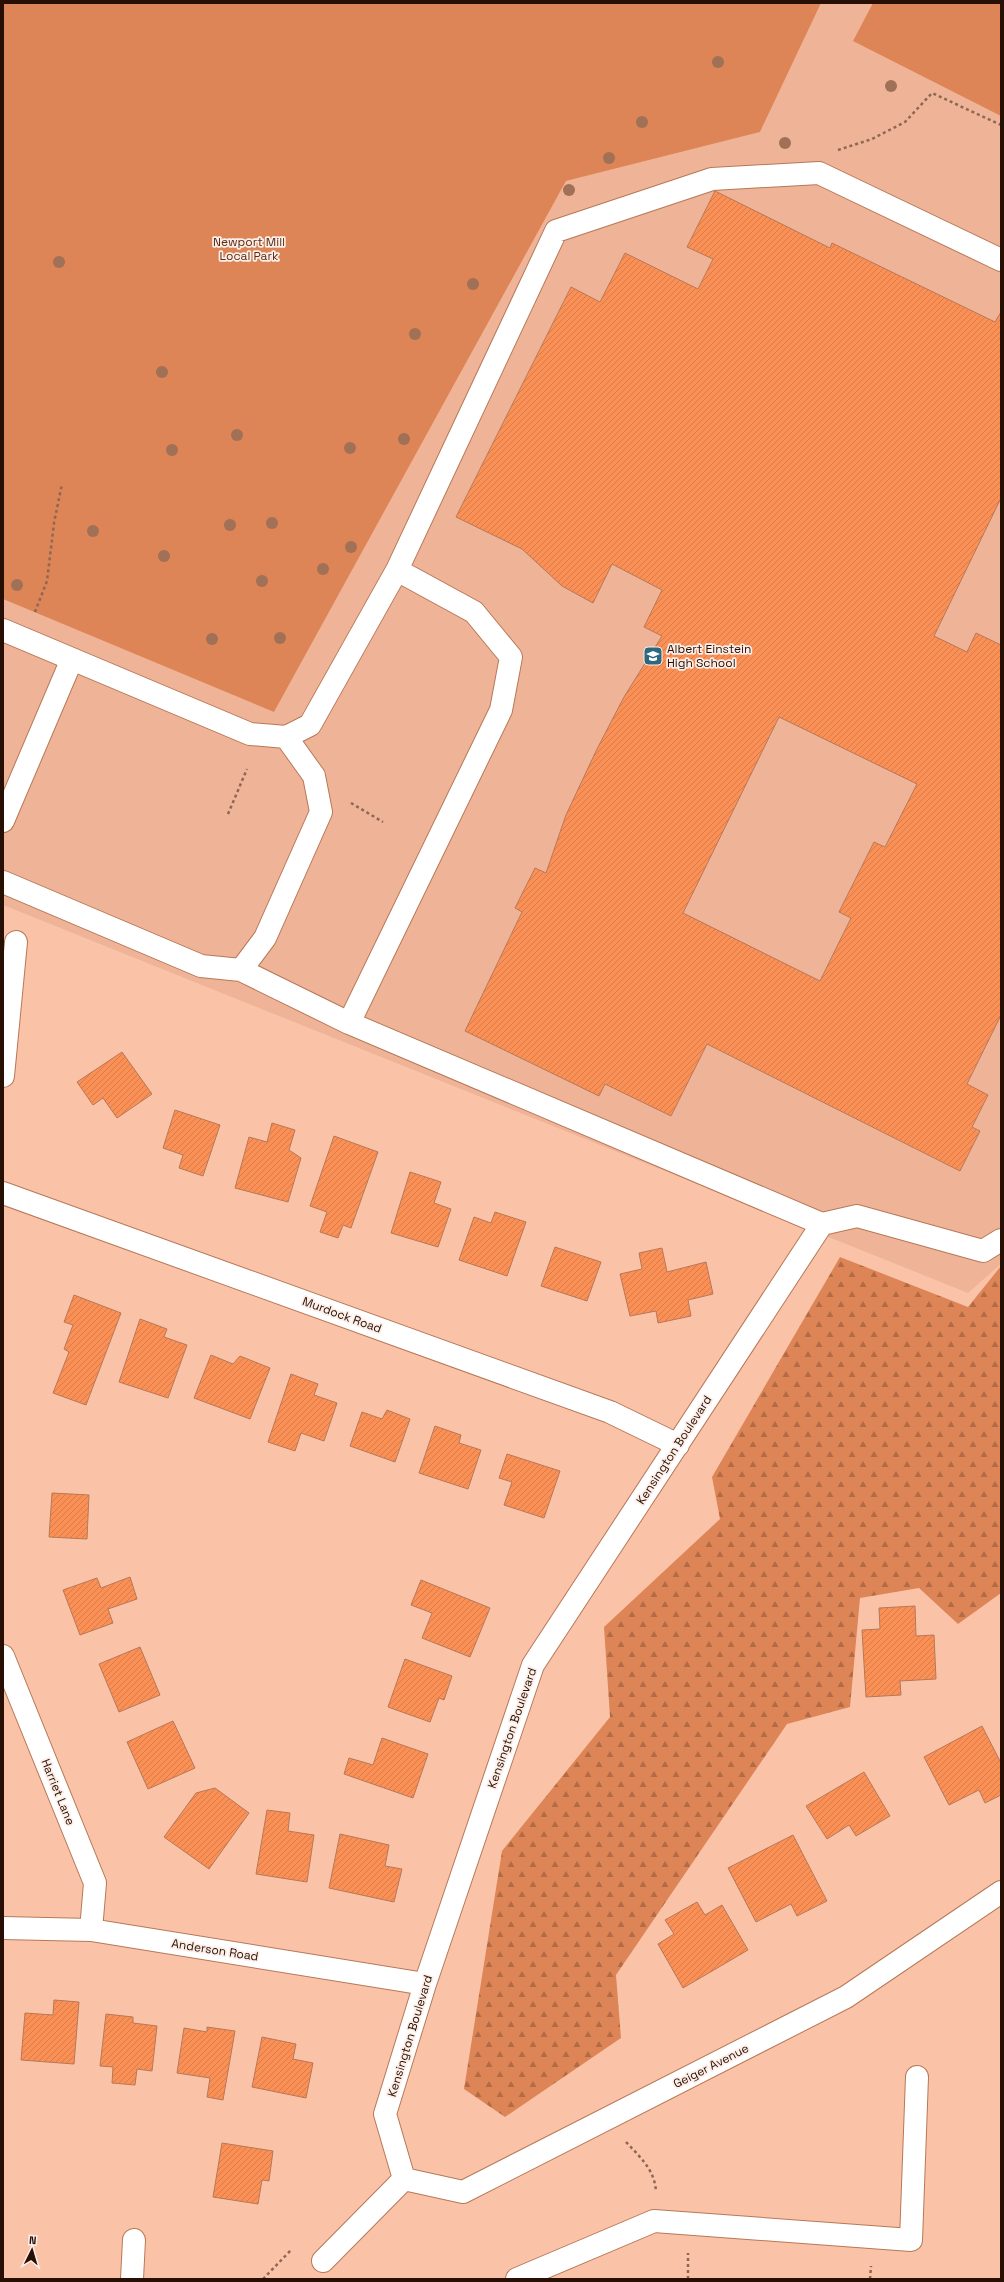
<svg xmlns="http://www.w3.org/2000/svg" width="1004" height="2282" font-family="'Space Grotesk',sans-serif">
<style>
.built{fill:#efb497}
.forest{fill:url(#forest-firs)}
.green{fill:#dd8556}
.building{fill:url(#building-hatch);stroke:#b77858;fill-rule:evenodd}
.lines{fill:none;stroke-linecap:round;stroke-linejoin:round}
.minor-casing{stroke:#b77858;stroke-width:24}
.path{stroke:#8e6754;stroke-width:2.5;stroke-dasharray:3 3;stroke-linecap:butt}
.minor{stroke:#fff;stroke-width:22}
.tree{fill:#a07057}
.labels{text-anchor:middle;dominant-baseline:central;stroke-width:3.5;stroke-linejoin:round;paint-order:stroke}
.park-label{font-size:12px;fill:#572d15;stroke:#fdeee7}
.poi-label{font-size:12px;fill:#270f04;stroke:#fdeee7;text-anchor:start}
.street-label{font-size:12px;fill:#270f04;stroke:#fdeee7}
</style>
<defs>
<pattern id="forest-firs" width="22" height="20" patternUnits="userSpaceOnUse"><rect width="22" height="20" fill="#dd8556"/><path d="M5 1l3.5 6h-7zM16 11l3.5 6h-7z" fill="#b36b45"/></pattern>
<pattern id="building-hatch" width="6" height="6" patternUnits="userSpaceOnUse"><rect width="6" height="6" fill="#fb9056"/><path d="M-1 1l2-2M0 6l6-6M5 7l2-2" fill="none" stroke="#d77b49"/></pattern>
</defs>
<rect width="100%" height="100%" fill="#fac3a8"/>
<path class="built" d="M821,3H1001V1264L968,1293L3,905V599L274,712L566,181L760,132Z"/>
<path class="forest" d="M840,1257L968,1307L1001,1266V1593L958,1624L919,1588L860,1598L850,1707L787,1724L616,1975L621,2038L505,2117L464,2089L502,1851L610,1717L604,1627L720,1519L712,1477Z"/>
<path class="green" d="M3,3H821L760,132L566,181L274,712L3,599Z
M873,3H1001V116L853,41Z"/>
<path class="building" d="M715,191L830,248L832,243L995,322L1001,312V498L934,636L967,652L976,633L1001,645V1015L967,1084L988,1095L972,1127L980,1131L960,1171L707,1044L671,1116L605,1084L599,1096L465,1031L522,912L515,908L535,868L546,873L566,815L597,749L624,697L662,636L644,627L662,590L612,564L593,603L562,586L522,549L456,517L571,287L600,302L625,253L698,289L713,259L687,247ZM779,717L917,784L885,847L874,842L839,912L851,918L820,981L683,913Z
M122,1052L152,1094L117,1118L103,1098L93,1105L77,1082Z
M175,1110L220,1125L203,1176L179,1168L183,1155L163,1148Z
M272,1123L295,1130L289,1150L301,1158L288,1202L235,1188L249,1137L267,1142Z
M334,1136L378,1152L351,1228L343,1225L338,1238L320,1232L327,1212L310,1206Z
M410,1172L441,1182L434,1203L451,1209L438,1247L391,1233Z
M495,1212L526,1222L507,1276L459,1260L474,1217L491,1223Z
M555,1247L601,1262L587,1301L541,1286Z
M662,1248L667,1272L706,1262L713,1294L688,1300L691,1316L658,1323L656,1311L630,1316L620,1274L642,1269L639,1253Z
M74,1295L121,1313L86,1405L53,1393L69,1352L64,1349L73,1325L64,1322Z
M140,1319L167,1329L164,1337L187,1345L168,1398L119,1382Z
M211,1355L233,1364L240,1356L270,1368L250,1419L194,1398Z
M291,1374L318,1384L314,1395L337,1403L324,1441L301,1433L295,1451L268,1442Z
M387,1410L410,1419L395,1462L350,1446L362,1412L382,1419Z
M435,1426L461,1435L459,1443L481,1450L468,1489L419,1473Z
M507,1454L560,1471L544,1518L504,1505L512,1482L499,1478Z
M52,1493L89,1495L87,1539L49,1537Z
M130,1577L137,1599L108,1609L113,1623L80,1635L63,1590L97,1578L101,1588Z
M421,1580L490,1608L470,1657L422,1638L432,1613L411,1605Z
M915,1606L916,1636L934,1635L936,1679L900,1681L901,1695L866,1697L862,1630L880,1629L879,1608Z
M140,1647L160,1695L119,1712L99,1664Z
M405,1659L452,1676L444,1700L439,1698L430,1722L388,1707Z
M173,1721L195,1768L148,1789L127,1742Z
M982,1726L1001,1763V1795L985,1803L979,1790L949,1805L924,1757Z
M382,1738L428,1754L413,1798L344,1774L349,1758L373,1765Z
M864,1772L890,1816L856,1836L849,1825L827,1839L806,1806Z
M215,1788L249,1813L209,1869L164,1837L196,1793Z
M267,1810L290,1813L288,1831L314,1835L307,1882L256,1874Z
M340,1834L389,1845L385,1866L402,1869L394,1902L329,1888Z
M793,1835L827,1901L797,1916L791,1904L756,1922L728,1868Z
M697,1902L705,1915L722,1905L748,1950L683,1988L658,1944L674,1934L665,1920Z
M54,2000L79,2002L74,2064L21,2060L25,2013L53,2015Z
M106,2014L133,2017V2023L157,2026L152,2071L137,2069L135,2085L112,2083L113,2067L100,2066Z
M207,2027L235,2031L223,2100L207,2097L210,2078L177,2073L184,2028L207,2032Z
M262,2037L296,2044L293,2059L313,2063L306,2098L252,2087Z
M222,2143L273,2151L269,2181L262,2180L258,2204L213,2197Z"/>
<g class="lines">
<defs>
<path id="minor" d="M397,570L474,612L511,657L501,710L349,1023L822,1224L857,1216L983,1251L1001,1240
M3,630L250,734L286,737L314,776L321,812L265,938L241,970L201,966L3,882
M286,737L310,725L397,570L556,231L712,179L819,173L1001,260
M3,821L72,659
M241,970L349,1023
M3,1076L16,942
M3,1193L610,1412L678,1445
M3,1656L95,1883L91,1930
M3,1928L91,1930L425,1984
M404,2179L385,2114L425,1984L533,1665L822,1224
M404,2179L463,2192L846,1997L1001,1892
M323,2261L404,2179
M132,2279L134,2240
M517,2279L654,2221L911,2240L917,2077"/>
</defs>
<use href="#minor" class="minor-casing"/>
<path class="path" d="M838,150L872,139L905,122L932,93L1001,125
M35,612L47,581L54,523L62,484
M351,803L383,822
M228,814L247,769
M626,2142C640,2157 655,2170 656,2192
M263,2279L292,2249
M688,2279V2253
M870,2279L871,2266"/>
<use href="#minor" class="minor"/>
</g>
<g class="tree">
<circle cx="718" cy="62" r="6"/>
<circle cx="891" cy="86" r="6"/>
<circle cx="642" cy="122" r="6"/>
<circle cx="785" cy="143" r="6"/>
<circle cx="609" cy="158" r="6"/>
<circle cx="569" cy="190" r="6"/>
<circle cx="59" cy="262" r="6"/>
<circle cx="473" cy="284" r="6"/>
<circle cx="415" cy="334" r="6"/>
<circle cx="162" cy="372" r="6"/>
<circle cx="237" cy="435" r="6"/>
<circle cx="404" cy="439" r="6"/>
<circle cx="350" cy="448" r="6"/>
<circle cx="172" cy="450" r="6"/>
<circle cx="272" cy="523" r="6"/>
<circle cx="230" cy="525" r="6"/>
<circle cx="93" cy="531" r="6"/>
<circle cx="351" cy="547" r="6"/>
<circle cx="164" cy="556" r="6"/>
<circle cx="323" cy="569" r="6"/>
<circle cx="262" cy="581" r="6"/>
<circle cx="17" cy="585" r="6"/>
<circle cx="280" cy="638" r="6"/>
<circle cx="212" cy="639" r="6"/>
</g>
<defs>
<symbol id="school-square" viewBox="-11 -11 22 22"><rect x="-9" y="-9" width="18" height="18" rx="4" fill="#2d6880" stroke="#fdeee7"/><path d="M0-5L7-2L0 1L-7-2ZM-4 1L0 2.5L4 1V4Q0 6-4 4Z" fill="#fff"/></symbol>
</defs>
<g fill-rule="evenodd">
<use href="#school-square" x="642" y="645" width="22" height="22"/>
</g>
<g class="labels">
<g class="park-label">
<text x="249" y="242">Newport Mill<tspan x="249" dy="14">Local Park</tspan></text>
</g>
<g class="poi-label">
<text x="667" y="649">Albert Einstein<tspan x="667" dy="14">High School</tspan></text>
</g>
<g class="street-label">
<text transform="translate(342 1315) rotate(20)">Murdock Road</text>
<text transform="translate(674 1450) rotate(-57)">Kensington Boulevard</text>
<text transform="translate(512 1728) rotate(-71)">Kensington Boulevard</text>
<text transform="translate(58 1792) rotate(68)">Harriet Lane</text>
<text transform="translate(215 1950) rotate(9)">Anderson Road</text>
<text transform="translate(410 2036) rotate(-73)">Kensington Boulevard</text>
<text transform="translate(711 2066) rotate(-27)">Geiger Avenue</text>
</g>
</g>
<rect width="1004" height="2282" fill="none" stroke="#270f04" stroke-width="8"/>
<g transform="translate(32 2250) rotate(5)" stroke="#fdeee7" stroke-width="3" paint-order="stroke">
<path d="M0-3L7 15L0 10L-7 15Z" fill="#270f04"/>
<text y="-6" font-size="11" font-weight="bold" text-anchor="middle" fill="#270f04">N</text>
</g>
</svg>
